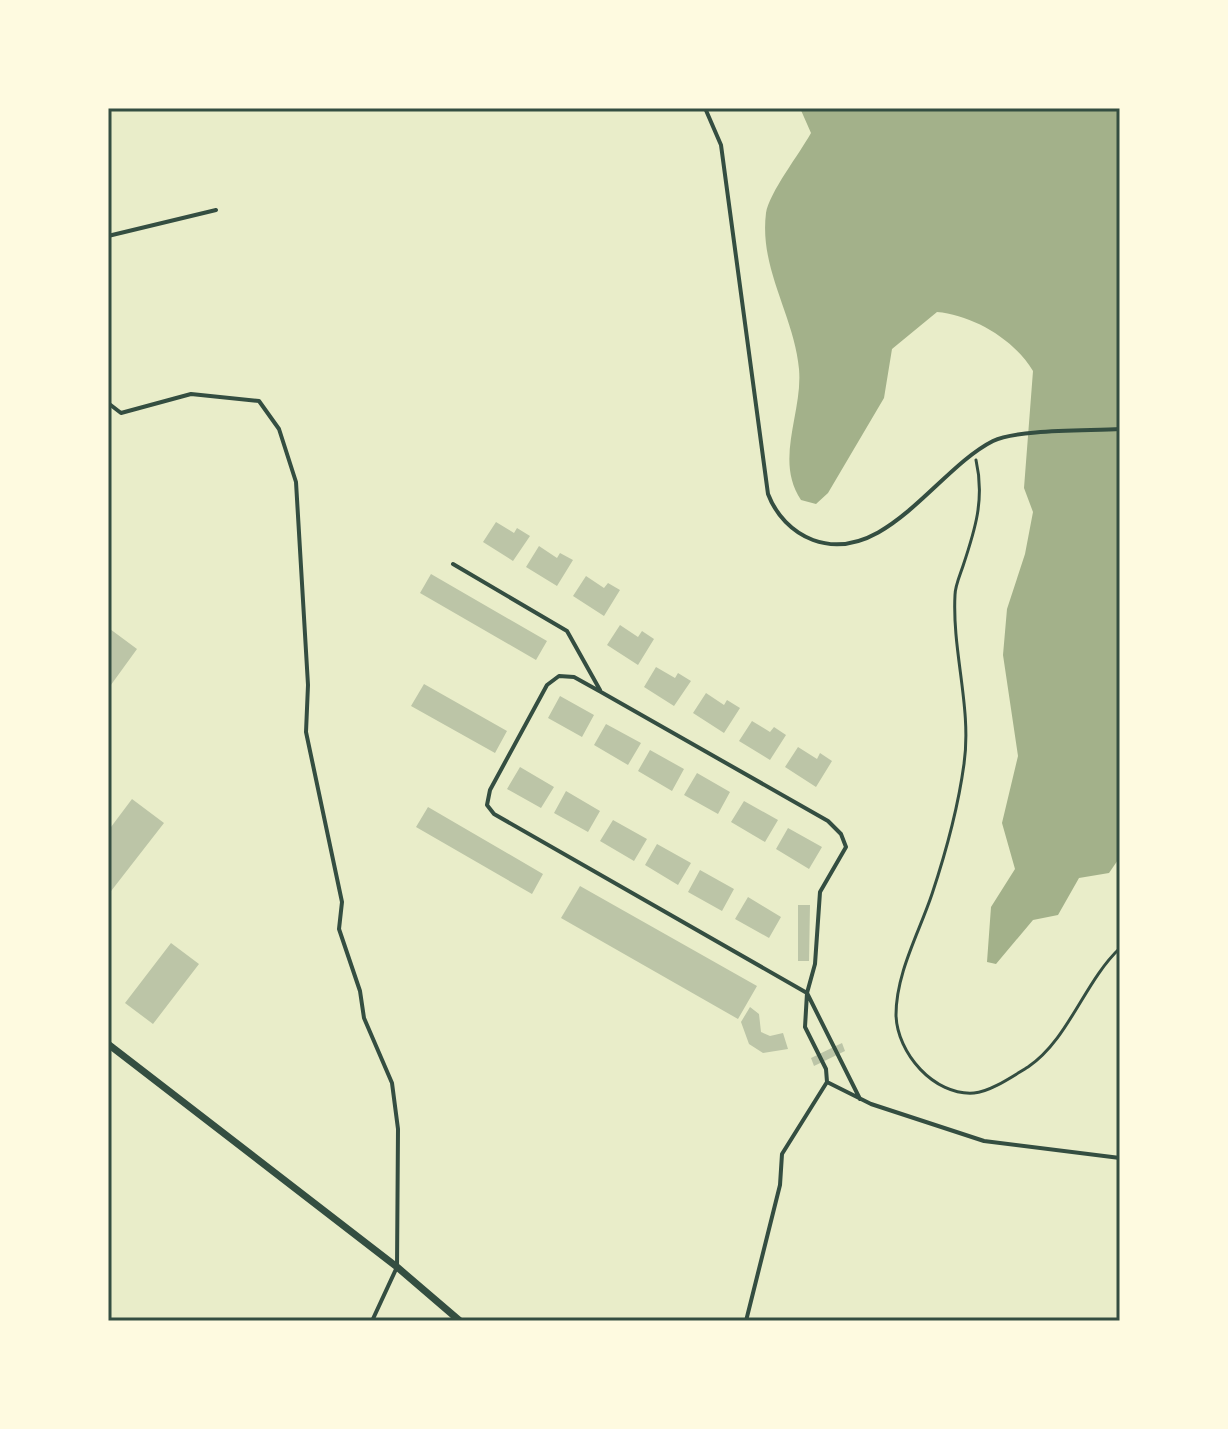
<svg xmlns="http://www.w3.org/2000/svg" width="1228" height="1429" font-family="'Nunito Sans',sans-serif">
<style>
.water{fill:#a3b18a}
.building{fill:#bcc5a7}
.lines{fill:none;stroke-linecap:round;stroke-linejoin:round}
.path{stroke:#344e41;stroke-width:3}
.service{stroke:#344e41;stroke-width:4}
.minor{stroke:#344e41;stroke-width:7}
.neatline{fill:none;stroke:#344e41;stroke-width:3}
</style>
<rect width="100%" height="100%" fill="#e9edc9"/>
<path class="water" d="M800,108H1120V857L1109,873L1079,878L1058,915L1033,920L996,964L987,962L991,907L1015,869L1002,823L1018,756L1003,655L1007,609L1025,554L1033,512L1024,488L1033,371C1015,340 973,315 937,312L892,349L884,398L828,493L816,504L801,500C774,460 803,413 799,369C794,315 759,269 766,213C769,193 800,153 811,133Z"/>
<path class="building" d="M496,522L514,533L517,528L530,536L513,561L483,542Z
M539,546L557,558L560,553L573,560L557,586L526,567Z
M431,574L547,641L536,660L420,593Z
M586,576L604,588L608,583L620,590L604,616L573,596Z
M620,625L638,637L642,631L654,639L638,665L607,645Z
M110,629L137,649L108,689V631Z
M656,667L675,678L678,673L691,681L674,706L644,687Z
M424,684L507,731L495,753L411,706Z
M706,693L724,705L727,700L740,708L724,733L693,713Z
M560,696L594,715L582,737L548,718Z
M752,721L770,732L774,727L786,735L770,760L739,741Z
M606,724L641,743L628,765L594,745Z
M798,747L817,759L820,753L832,761L816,787L785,767Z
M650,750L684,769L672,791L638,771Z
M520,767L554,787L541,808L507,789Z
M697,773L730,792L718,814L684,795Z
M566,791L600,811L588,832L554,813Z
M132,799L164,823L108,895V831Z
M744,801L778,820L765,842L731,822Z
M428,807L543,874L532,894L416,827Z
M613,820L647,839L634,861L600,841Z
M788,828L822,847L809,869L776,849Z
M657,844L691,863L678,885L645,865Z
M700,870L734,889L722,911L688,892Z
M580,886L757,986L738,1019L561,918Z
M748,897L781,917L769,938L735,919Z
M798,905H810L809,961H798Z
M171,943L199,964L153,1024L125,1003Z
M750,1007L759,1014L761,1032L770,1036L783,1033L788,1049L763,1053L749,1044L741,1022Z
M842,1043L845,1051L814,1066L811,1058Z"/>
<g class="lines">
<path class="path" d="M976,460C985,499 975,530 963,566C960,575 955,586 955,595C952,652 972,708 964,764C958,808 946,852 932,894C919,933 896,973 896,1015C897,1053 934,1096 974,1093C990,1092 1013,1076 1028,1067C1069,1039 1084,982 1120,948"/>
<path class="service" d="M705,108L721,145L768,494C776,515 792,532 813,540C884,566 937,469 993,441C1017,429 1089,431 1120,429
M108,236L216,210
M108,403L121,413L191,394L259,401L279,429L296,482L308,685L306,732L342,902L339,929L360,991L364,1018L392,1083L398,1129L397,1267L372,1321
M453,564L567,631L600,690
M827,1082L871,1104L984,1141L1120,1158
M746,1321L780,1185L782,1154L827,1082L826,1069L805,1027L807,993L494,814L487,805L490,790L547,685L559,676L574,677L601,692L828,821L841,834L846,847L820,892L815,964L807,993L860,1099"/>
<path class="minor" d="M108,1044L397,1267L460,1321"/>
</g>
<rect width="1228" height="1429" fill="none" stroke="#fefae0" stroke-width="220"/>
<rect x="110" y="110" width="1008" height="1209" class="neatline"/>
</svg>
